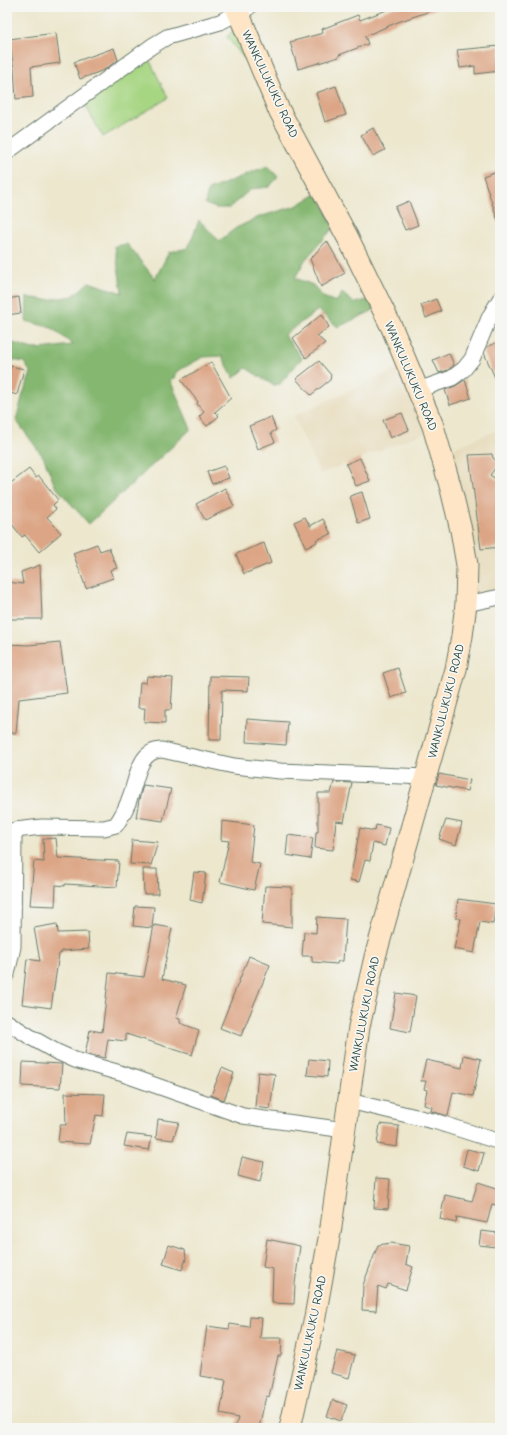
<svg xmlns="http://www.w3.org/2000/svg" width="507" height="1435" font-family="'Comic Neue',sans-serif">
<style>
.built{fill:#e6daba}
.green{fill:#a7d683;stroke:#638a5c}
.forest{fill:#85b771;stroke:#527a52}
.building{fill:#dca585}
.lines{fill:none;stroke-linecap:round;stroke-linejoin:round}
.minor-casing{stroke:#67786a;stroke-width:17}
.secondary-casing{stroke:#67786a;stroke-width:23}
.minor{stroke:#fff;stroke-width:15}
.secondary{stroke:#fee5c5;stroke-width:21}
.labels{text-anchor:middle;dominant-baseline:central;stroke-width:3.5;stroke-linejoin:round;paint-order:stroke}
.street-label{font-size:12px;fill:#1f3d34;stroke:#f6f6f2}
</style>
<rect width="100%" height="100%" fill="#f6f6f2"/>
<filter id="ink" filterUnits="userSpaceOnUse"><feTurbulence type="fractalNoise" baseFrequency=".025" numOctaves="2"/><feDisplacementMap in="SourceGraphic" scale="8" xChannelSelector="R" yChannelSelector="G"/><feConvolveMatrix kernelMatrix="1 2 1 2 8 2 1 2 1" color-interpolation-filters="sRGB"/></filter>
<filter id="wash" filterUnits="userSpaceOnUse"><feTurbulence type="fractalNoise" baseFrequency=".012" numOctaves="4" result="noise"/><feDisplacementMap in="SourceGraphic" scale="16" xChannelSelector="R" yChannelSelector="G"/><feGaussianBlur stdDeviation="0.9" result="paint"/><feColorMatrix in="noise" values="0 0 0 0 0 0 0 0 0 0 0 0 0 0 0 0 0 1.4 0 .05"/><feComposite in="paint" operator="in"/></filter>
<g filter="url(#wash)">
<rect width="100%" height="100%" fill="#ece7cd"/>
<path class="built" d="M401,367L429,431L320,474L294,416Z
M500,429V589L474,594L446,451Z"/>
<path class="green" d="M236,26L254,71L227,37Z
M149,59L168,98L103,137L84,103L114,79Z"/>
<path class="forest" d="M268,166L278,177L269,187L251,189L229,208H216L205,204L208,190C228,183 247,173 268,166Z
M318,193L334,227L305,260L295,278L313,285L323,297L336,302L342,293L354,303L372,299L374,310L338,327L318,310L284,335L302,358L280,384L273,385L246,368L234,378L222,356L203,357L176,372L174,378L170,380L191,429L89,524L55,486L44,458L16,420L23,394L31,373L24,362L7,359V343C17,342 25,348 35,349C47,349 60,346 73,345L52,328L26,321L27,297L46,300L73,296L89,282L122,293L115,246L127,244L155,279L169,252L188,248L199,220L219,241L236,228L259,217L296,206Z"/>
<g id="blocks">
<path class="building" d="M395,7H436V9L398,22L365,36L368,44L339,55V57L298,69L290,42L323,33L322,29L358,15L360,20Z
M56,33L60,63L31,67L33,97L16,99L14,69L9,39Z
M500,46V71L475,74V66L460,68L457,50Z
M114,48L118,60L104,70L80,79L74,62Z
M336,86L346,115L325,122L316,93Z
M373,128L385,150L373,156L361,135Z
M500,170V220L498,221L483,176Z
M409,201L418,225L405,230L395,207Z
M327,241L345,273L321,287L310,259Z
M19,297L21,313L7,315V299Z
M436,299L441,311L426,318L421,305Z
M322,314L329,327L317,336L325,343L306,358L293,338Z
M500,341V389L484,353L487,347Z
M449,353L454,365L448,370L439,373L433,360Z
M319,361L331,375L330,380L311,395L296,379Z
M211,362L231,398L215,412L219,416L207,426L199,417L204,412L197,404L198,402L181,380Z
M11,366L24,369L17,395L7,392V381Z
M465,380L471,398L450,405L445,390L455,386Z
M402,413L409,430L390,438L383,420Z
M271,417L276,430L271,433L275,442L258,449L249,426Z
M492,454L493,458L499,463L490,475L500,482V484L497,489V500L500,511V547L481,549L469,455Z
M360,458L370,481L356,486L346,464Z
M224,466L229,478L212,484L207,472Z
M29,469L36,478L39,476L58,500L53,505L56,509L47,517L61,533L39,552L25,535L22,537L7,518V486Z
M225,488L234,506L205,520L196,504Z
M362,492L370,519L358,523L350,496Z
M305,517L310,526L323,519L331,534L316,540L317,542L306,548L294,522Z
M264,543L271,563L244,574L236,554Z
M97,544L100,551L109,548L117,568L110,570L113,578L86,588L73,553Z
M40,565L42,619H7V582L23,584L21,572Z
M60,642L67,693L19,699L16,733H7V644L28,645Z
M398,668L406,693L391,698L383,673Z
M147,676L173,678L171,710H165V723L144,722L145,708H138L140,682L146,683Z
M210,676L249,677L248,691L222,690L221,740H209Z
M247,719L288,722L286,745L246,742Z
M439,774L470,780L467,791L436,785Z
M334,782L352,783L344,822L336,821L333,850L315,848L316,832H318V793H331Z
M143,785L171,789L163,821L136,817L139,800Z
M446,820L462,823L456,845L439,839Z
M222,821L254,825L250,862L260,864L254,890L220,882L229,841L221,840Z
M376,825L389,828L385,846L373,843L370,861L365,860L359,882L350,880L360,828L375,831Z
M288,835L313,838L310,859L286,855Z
M56,838L58,858L119,861L117,887L65,884V886L56,885L55,906L30,905L34,861L44,862L43,839Z
M132,840L158,842L151,865L130,864Z
M143,869H157L158,894H144Z
M194,872L206,873L202,903L190,900Z
M265,886L292,887V927L262,924Z
M458,899L496,904L493,924L480,922L474,953L454,949L461,919L456,918Z
M135,906L154,907L152,928L133,926Z
M317,917L346,919L343,961H338L337,964L312,962V956H302L304,932L316,933Z
M57,924L58,933L88,932L89,949L61,951L62,953L59,954L51,1008L22,1004L27,959L40,961L34,928Z
M154,925L172,928L162,979L186,985L176,1018L180,1019V1023L199,1030L192,1055L126,1034V1041L108,1039L105,1058L85,1054L90,1030L102,1032L109,973L144,977Z
M249,956L270,965L241,1036L220,1028Z
M396,993L416,996L410,1032L390,1028Z
M464,1055L481,1059L473,1096L453,1092L448,1116L431,1111L432,1107L424,1105L427,1090L424,1089L426,1081H421L426,1060L462,1068Z
M309,1059L328,1061L327,1077L307,1075Z
M23,1062L62,1064L60,1088L22,1086Z
M222,1068L234,1073L224,1100L211,1095Z
M258,1072L275,1074L270,1109L255,1107Z
M65,1093L105,1094L103,1116L96,1115L90,1144L58,1142L60,1125H66Z
M158,1119L179,1122L173,1140L156,1138Z
M380,1124L399,1126L397,1147L377,1144Z
M127,1134L152,1137L149,1150L124,1146Z
M467,1149L484,1153L479,1171L463,1166Z
M242,1157L264,1162L260,1182L238,1176Z
M376,1178L390,1179L388,1209L374,1208Z
M478,1182L500,1189V1206L492,1204L487,1223L457,1217L456,1223L440,1219L445,1195L472,1201Z
M481,1231L498,1233L496,1247L479,1245Z
M267,1239L300,1246L295,1284L294,1304L272,1303L273,1269L263,1267Z
M391,1243L409,1246L406,1264L413,1267L406,1290L388,1284L386,1289L378,1286L376,1311L362,1310L363,1285L378,1245Z
M169,1245L185,1250L186,1259L182,1270L163,1264Z
M250,1317L262,1318L260,1338H282L281,1356H278L269,1397L266,1396L259,1428H235L238,1418L220,1414L226,1380L200,1376L207,1326L229,1329L230,1324L249,1327Z
M337,1351L355,1355L349,1378L331,1373Z
M333,1400L347,1405L341,1421L327,1416Z"/>
</g>
</g>
<g filter="url(#ink)">
<use href="#blocks" fill-opacity="0" stroke="#67786a" stroke-width="1"/>
<g class="lines">
<defs>
<path id="minor" d="M7,152L152,46L167,37L220,22L249,7
M418,390L452,378L464,369L472,359L490,316L500,299
M466,604L500,597
M7,974L13,947L14,834L15,830L42,827L104,828L116,825C122,816 127,807 130,797C137,780 138,750 162,750L234,766L280,771L426,777
M7,1022L32,1038L55,1051L75,1060L120,1073L243,1116L345,1130
M349,1101L437,1122L500,1142"/>
<path id="secondary" d="M236,7L278,108L348,238L392,328L433,426L451,489L461,530L467,565L466,604L462,636L456,669L375,957L359,1027L331,1227L315,1317L290,1428"/>
</defs>
<use href="#minor" class="minor-casing"/>
<use href="#secondary" class="secondary-casing"/>
<use href="#minor" class="minor"/>
<use href="#secondary" class="secondary"/>
</g>
</g>
<g class="labels">
<g class="street-label">
<text transform="translate(270 84) rotate(65)">WANKULUKUKU ROAD</text>
<text transform="translate(411 376) rotate(67)">WANKULUKUKU ROAD</text>
<text transform="translate(446 701) rotate(-76)">WANKULUKUKU ROAD</text>
<text transform="translate(364 1014) rotate(-79)">WANKULUKUKU ROAD</text>
<text transform="translate(310 1333) rotate(-78)">WANKULUKUKU ROAD</text>
</g>
</g>
<rect width="507" height="1435" fill="none" stroke="#f6f6f2" stroke-width="24"/>
</svg>
